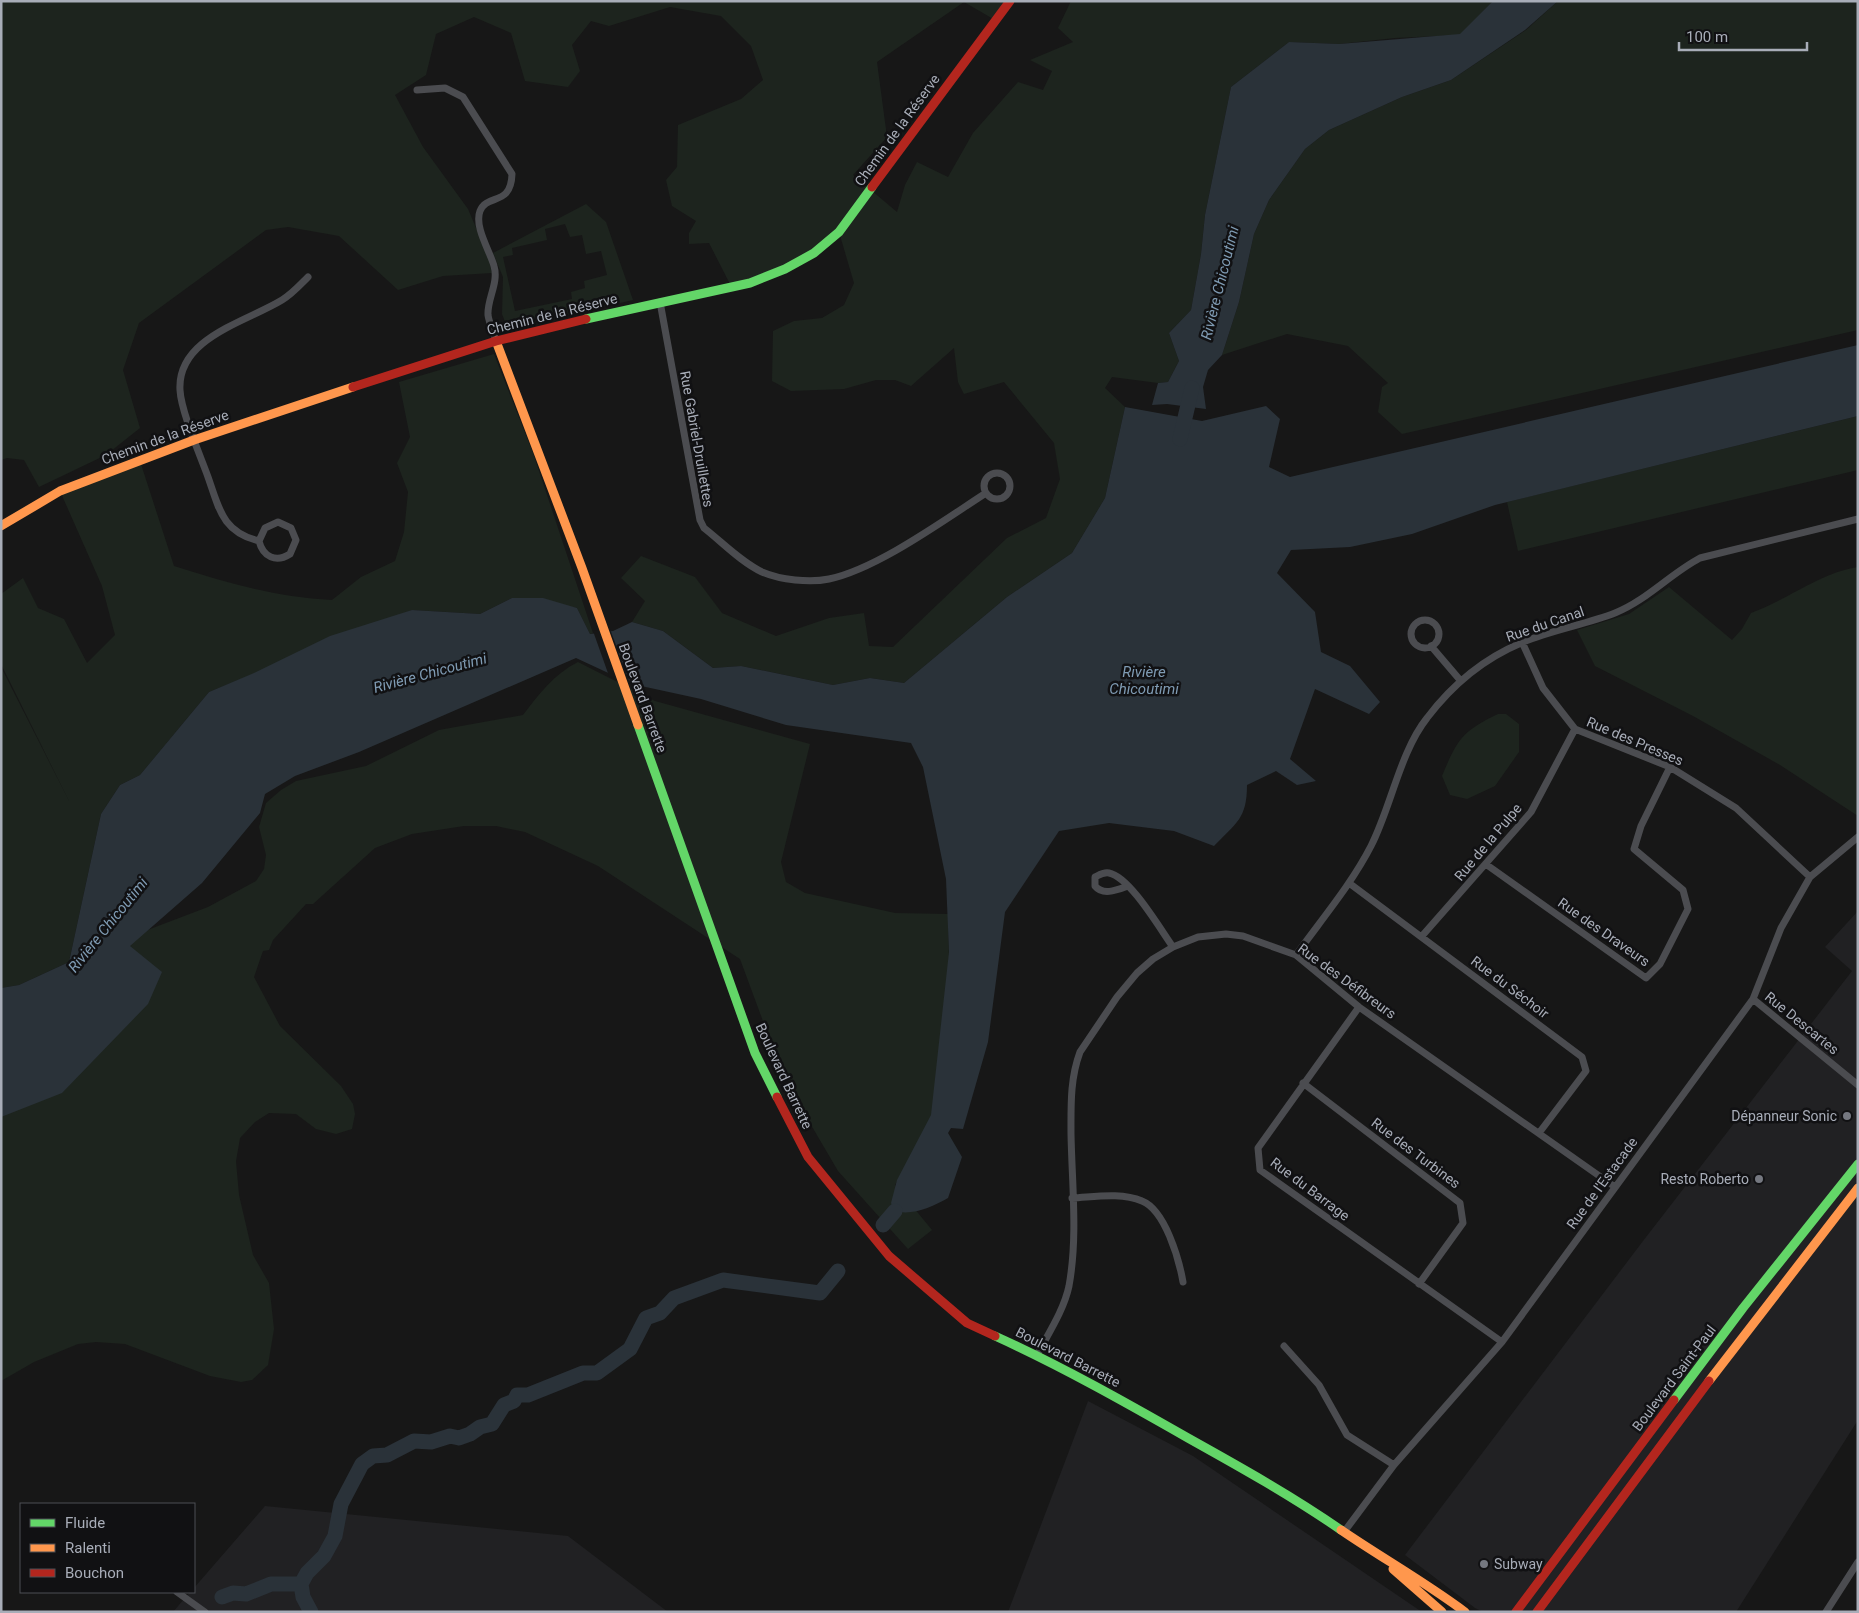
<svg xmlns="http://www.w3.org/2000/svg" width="1859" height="1613" font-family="Roboto,sans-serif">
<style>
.built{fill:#212123}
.green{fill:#1d241e;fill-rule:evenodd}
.water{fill:#2a3239}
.pier{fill:#171717}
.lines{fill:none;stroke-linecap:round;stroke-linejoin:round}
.river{stroke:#2a3239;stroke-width:15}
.street{stroke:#4b4c50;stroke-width:7}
.fast{stroke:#63d668;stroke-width:9}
.slow{stroke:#ff974d;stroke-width:9}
.jam{stroke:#b3261e;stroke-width:9}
.poi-dot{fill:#757880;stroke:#111113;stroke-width:2}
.labels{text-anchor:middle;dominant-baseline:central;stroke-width:5;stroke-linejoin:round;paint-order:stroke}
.street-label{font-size:14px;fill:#a8adb8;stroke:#111113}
.poi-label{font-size:14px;fill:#a8adb8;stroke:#111113;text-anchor:end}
.water-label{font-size:15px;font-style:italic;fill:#7f9bb3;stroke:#111113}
</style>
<rect width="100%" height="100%" fill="#171717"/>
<path class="built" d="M1858,911V1420L1736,1612H1483L1475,1608L1405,1555L1643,1241L1852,971L1825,947Z
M1088,1401L1193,1456L1422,1612H1008Z
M265,1506L568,1536L668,1612H173L190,1592H194V1588Z"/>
<path class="green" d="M1,1H1009L995,20L964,2L877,62L887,137L853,175L897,212L905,185L917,162L948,177L973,133L1018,82L1043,90L1052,71L1030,60L1073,42L1058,28L1071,1H1493L1460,35L1395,38L1339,44L1289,42L1231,87L1205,215L1201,254L1191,310L1169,333L1179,361L1168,382L1158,383L1112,377L1105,388L1125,407L1105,498L1072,553L1007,597L904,683L870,678L833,685L741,666L713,668L663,631L632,622L645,601L621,578L641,556L695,577L722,613L776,636L829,618L864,613L869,646L893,647L1007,538L1046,518L1060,479L1054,443L1004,382L964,394L958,382L954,348L911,386L895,380H876L844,389L791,391L772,381L773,331L794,321L822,318L844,305L854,283L839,232L814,253L731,286L709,243L689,244V233L696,221L672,206L666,180L677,167L678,125L741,99L763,80L751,46L721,16L670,7L609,26L591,21L572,45L580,71L568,87L525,81L511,33L474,17L436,34L426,75L395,95L423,147L468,209L488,256L492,273L443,276L398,290L339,236L288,227L266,230L139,323L123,370L140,428L106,455L39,487L24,460L7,458L1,460Z
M1558,1H1858V330L1402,434L1378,412L1382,387L1388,383L1348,346L1287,334L1222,355L1239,302L1254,234L1269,200L1305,149L1329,130L1402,97L1451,80L1526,30Z
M586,204L606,222L633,300L512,328L507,327L502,314L503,277L493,253ZM565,224L570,237L582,235L586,254L601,251L607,275L584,281L585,288L571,292L572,299L515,311L503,257L513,255L512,248L547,240L545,229Z
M494,354L533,453L593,633L590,634L577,608L512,598L480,614L412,610L209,692L140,775L120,785L101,814L69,962L19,985L1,988V667L70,803L1,664V594L23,578L38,608L64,619L87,663L115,635L102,586L60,491L140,461L174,566C228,583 275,597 332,600L361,577L395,561L404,532L408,492L397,463L410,437L399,382Z
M1858,416V470L1518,551L1507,502Z
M1858,567V816L1780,765L1693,716L1595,666L1577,630L1629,614L1669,587L1732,640L1742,629L1751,613C1788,600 1819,573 1858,567Z
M578,662L655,701L810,744L781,862L786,882L805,893L895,913L948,914L949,958L932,1116L895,1185L932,1230L908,1249L838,1171L797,1101L767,1032L740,959L598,866L525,832L496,826H464L412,834L375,848L313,904H306L273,940L269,950L263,951L254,977L280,1026L341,1086L353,1104L355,1114L352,1129L336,1134L316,1129L296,1114L269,1113L255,1122L240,1138L236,1161L239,1195L253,1255L269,1283L274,1329L268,1365L252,1380L241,1382L210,1376L125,1344L96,1342L78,1344L34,1362L1,1381V1083L137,934L208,907L256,881L264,869L266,855L259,827L266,803L281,790L296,781L366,766L439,730L523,715C539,694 554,674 578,662Z
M1498,714H1506L1519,724V752L1495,786L1467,799L1450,795L1442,776C1457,740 1462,731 1498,714Z"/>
<path class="water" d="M1493,1H1558L1525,30L1451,80L1402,97L1329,130L1305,149L1269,200L1254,234L1239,302L1222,355L1208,370L1203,387L1206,409L1167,404L1152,405L1158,383L1168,382L1179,361L1169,333L1191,310L1201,254L1205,215L1231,87L1289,42L1339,44L1460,34Z
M1858,345V416L1495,505L1412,534L1350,547L1291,550L1277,573L1315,612L1321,652L1350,666L1380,702L1369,714L1315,689L1290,759L1316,781L1297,785L1276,771L1247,785C1247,819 1236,823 1214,846L1174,831L1109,823L1059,831L1005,912L988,1042L963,1129L951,1128L948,1133L962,1157L948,1198C932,1207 912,1216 895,1211L891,1203L897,1180L931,1115L949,952L946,879L923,767L911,743L786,725L701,699L632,684L576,658L359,752L295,776L265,794L260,813L202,883L130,946L162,972L148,1004L62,1093L1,1117V988L19,985L69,962L101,814L120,785L140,775L209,692L254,673L330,636L412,610L480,614L512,598H543L577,608L590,634L613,631L632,622L663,631L713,668L741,666L833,685L870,678L904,683L1007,597L1072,553L1105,498L1125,407L1202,421L1266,406L1280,419L1269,467L1290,477Z"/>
<path class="pier" d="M610,629L631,686L609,676L593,631Z"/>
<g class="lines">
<path class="river" d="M1180,439L1192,388
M883,1225L895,1211
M301,1584L303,1597L311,1612
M222,1597L233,1593L246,1594L271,1584H301L307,1573L324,1556L335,1536L341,1504L362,1464L373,1456L387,1455L414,1441L431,1442L450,1436L459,1438L470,1434L480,1427L492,1424L504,1405L514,1401L517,1395H528L583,1373H597L630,1349L646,1318L660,1313L674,1298L723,1280L820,1293L838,1271"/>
<path class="street" d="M417,90L445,88L463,97L512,174C511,207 487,193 480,211C474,227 490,251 494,266C499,283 487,299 488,315C489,323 494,333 496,341
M660,302L700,520L704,528C722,542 741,562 762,572C780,580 810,583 829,579C877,569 944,520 986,493
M984 486a13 13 0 1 1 26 0a13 13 0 1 1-26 0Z
M259,541L265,528L278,522L291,528L296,540L290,554C276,563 263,557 259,541C222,532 219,508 208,477C200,455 181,411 180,390C177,338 246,322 282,300C292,294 300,285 308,277
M1411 634a14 14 0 1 1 28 0a14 14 0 1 1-28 0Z
M1522,642L1543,688L1575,729L1670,767L1736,808L1810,877
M1431,646L1460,680
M1487,865L1646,978L1660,964L1688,909L1683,890L1634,849L1641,826L1670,767
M1349,883L1582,1057L1586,1071L1539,1133
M1128,886C1117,890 1103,896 1095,886V877C1099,875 1103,872 1109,873C1130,877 1160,929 1173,947
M1422,936L1531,812L1575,729
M1296,955C1321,920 1351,885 1371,846C1391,807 1400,752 1427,718C1452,685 1483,659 1521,643C1551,630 1584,625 1615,613C1647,600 1670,574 1700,558L1858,519
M1753,999L1858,1085
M1359,1007L1258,1148L1260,1170L1502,1342
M1303,1083L1460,1203L1463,1223L1419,1284
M1072,1198C1094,1197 1121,1192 1142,1201C1165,1210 1179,1259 1183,1282
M1284,1346L1319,1385L1347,1435L1394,1465
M1037,1355C1048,1334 1064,1310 1069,1286C1078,1236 1072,1185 1071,1134C1071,1105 1070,1079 1080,1052L1117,997L1137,973L1153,959L1173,947L1198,937L1226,934L1243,936L1296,955L1359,1007L1615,1187
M1344,1532L1394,1465L1502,1342L1753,999L1781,928L1810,877L1858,837
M177,1592L205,1612
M1826,1612L1858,1562"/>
<path class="fast" d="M586,319L750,283L785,269L814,253L839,232L872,187
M638,725L755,1053L777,1097
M995,1336C1061,1366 1125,1402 1188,1438C1240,1467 1292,1496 1341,1530
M1674,1400L1743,1308L1858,1164"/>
<path class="slow" d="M496,341L582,568L638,725
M1,526L60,491L194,440L353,387
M1709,1381L1858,1188
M1341,1530C1382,1558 1425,1582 1465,1612
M1393,1569L1442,1612"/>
<path class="jam" d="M872,187L1010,1
M353,387L496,341L586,319
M777,1097L808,1157L889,1256L967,1323L995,1336
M1516,1612L1674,1400
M1537,1612L1709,1381"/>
</g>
<g class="poi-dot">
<circle cx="1847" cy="1116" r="5"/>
<circle cx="1759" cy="1179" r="5"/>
<circle cx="1484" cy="1564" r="5"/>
</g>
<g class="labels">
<g class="street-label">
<text transform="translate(897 130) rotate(-54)">Chemin de la Réserve</text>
<text transform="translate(552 314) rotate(-14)">Chemin de la Réserve</text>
<text transform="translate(165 437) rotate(-20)">Chemin de la Réserve</text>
<text transform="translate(697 439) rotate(80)">Rue Gabriel-Druillettes</text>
<text transform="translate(1545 624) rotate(-19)">Rue du Canal</text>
<text transform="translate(643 698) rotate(70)">Boulevard Barrette</text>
<text transform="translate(1635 741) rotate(23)">Rue des Presses</text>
<text transform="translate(1488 842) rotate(-50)">Rue de la Pulpe</text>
<text transform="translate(1604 932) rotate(35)">Rue des Draveurs</text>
<text transform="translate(1347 981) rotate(36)">Rue des Défibreurs</text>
<text transform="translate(1510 987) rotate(37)">Rue du Séchoir</text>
<text transform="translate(1802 1023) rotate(39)">Rue Descartes</text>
<text transform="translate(784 1076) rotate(65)">Boulevard Barrette</text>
<text transform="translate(1416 1153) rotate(37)">Rue des Turbines</text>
<text transform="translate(1602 1183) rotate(-54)">Rue de l'Estacade</text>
<text transform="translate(1310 1189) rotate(37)">Rue du Barrage</text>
<text transform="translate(1068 1357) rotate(27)">Boulevard Barrette</text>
<text transform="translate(1674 1378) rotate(-53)">Boulevard Saint-Paul</text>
</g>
<g class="poi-label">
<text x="1837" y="1116">Dépanneur Sonic</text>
<text x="1749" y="1179">Resto Roberto</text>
<text x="1494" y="1564" text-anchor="start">Subway</text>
</g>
<g class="water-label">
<text transform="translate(1220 283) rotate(-76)">Rivière Chicoutimi</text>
<text x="1144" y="672">Rivière<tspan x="1144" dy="17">Chicoutimi</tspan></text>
<text transform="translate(430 673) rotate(-15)">Rivière Chicoutimi</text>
<text transform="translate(108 925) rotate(-51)">Rivière Chicoutimi</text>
</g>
</g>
<rect width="1859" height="1613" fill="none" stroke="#a8adb8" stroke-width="5"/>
<rect x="20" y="1503" width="175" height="90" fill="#111113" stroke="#4d4f55"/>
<rect x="30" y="1519" width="25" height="8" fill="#63d668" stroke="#4d4f55"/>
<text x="65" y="1528" font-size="15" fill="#a8adb8">Fluide</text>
<rect x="30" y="1544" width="25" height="8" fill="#ff974d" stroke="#4d4f55"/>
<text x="65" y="1553" font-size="15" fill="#a8adb8">Ralenti</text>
<rect x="30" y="1569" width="25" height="8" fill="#b3261e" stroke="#4d4f55"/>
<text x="65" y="1578" font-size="15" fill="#a8adb8">Bouchon</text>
<path d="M1679 42v8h128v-8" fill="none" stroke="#a8adb8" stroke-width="2.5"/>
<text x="1686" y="42" font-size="15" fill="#a8adb8" stroke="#111113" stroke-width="4" paint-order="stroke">100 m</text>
</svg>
